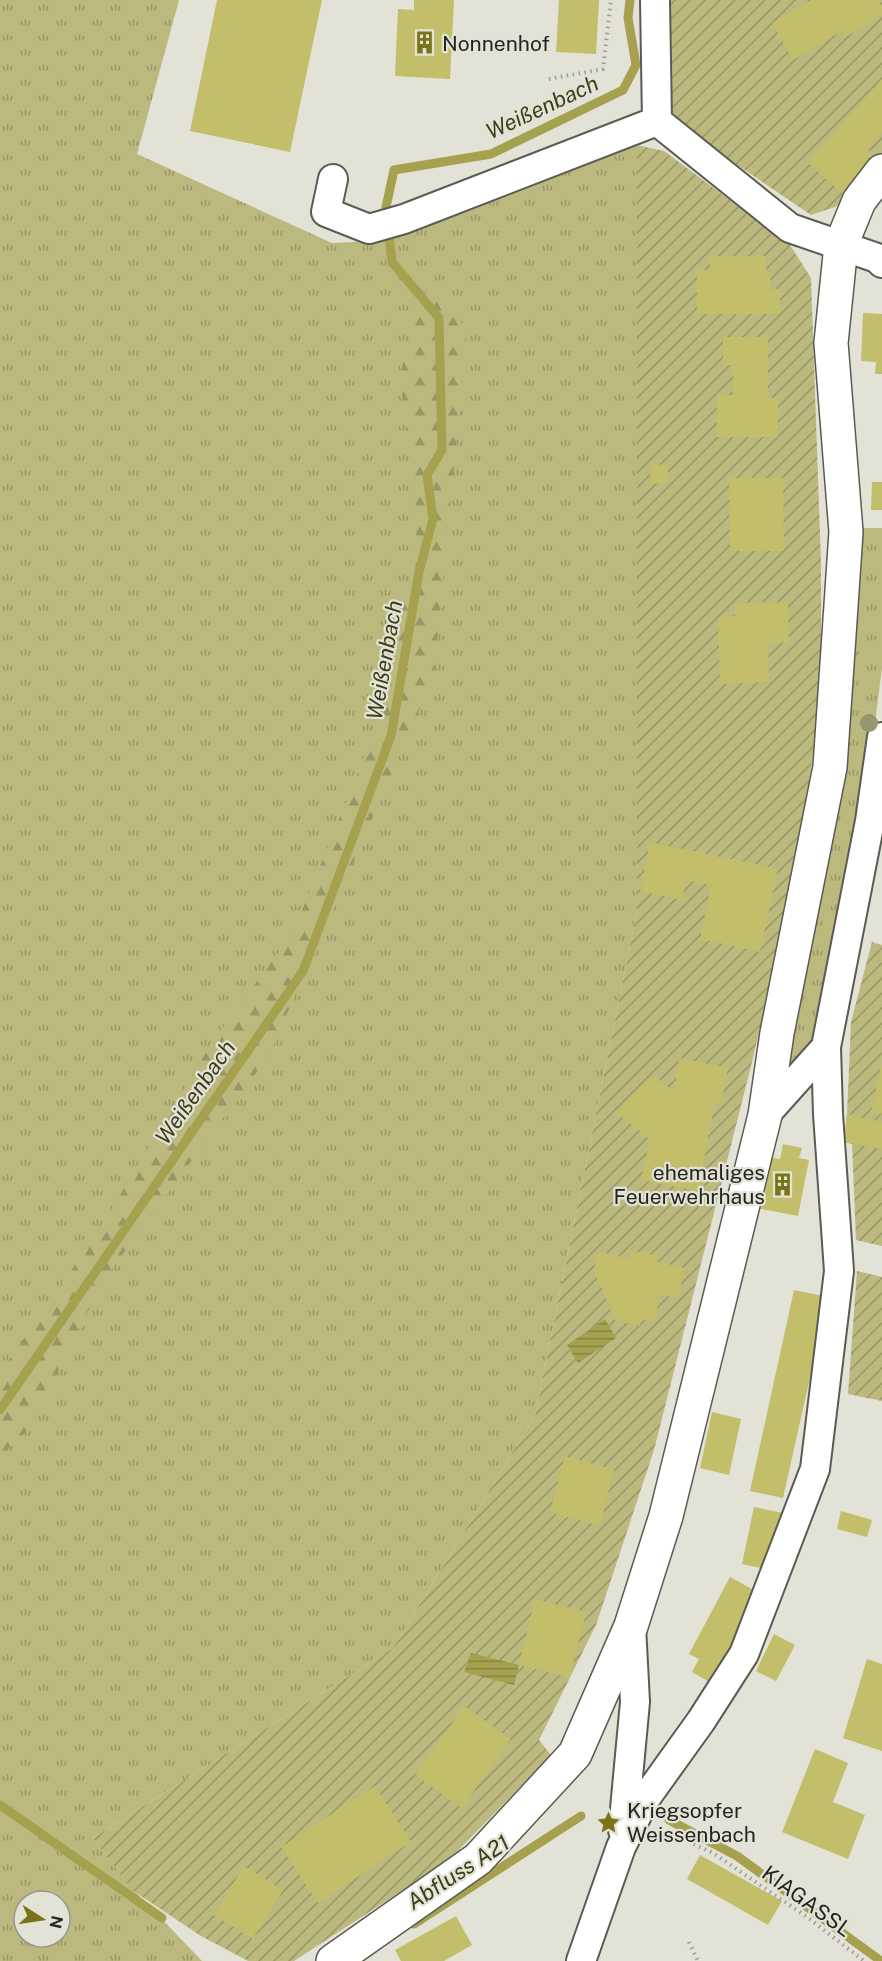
<svg xmlns="http://www.w3.org/2000/svg" width="882" height="1961" font-family="'Public Sans',sans-serif">
<style>
.grass{fill:url(#grass-tufts);fill-rule:evenodd}
.forest{fill:url(#forest-firs)}
.garden{fill:url(#garden-furrows)}
.water{fill:url(#water-rules)}
.lines{fill:none;stroke-linecap:round;stroke-linejoin:round}
.stream{stroke:#a6a14e;stroke-width:9}
.building{fill:#c2be6a}
.minor-casing{stroke:#5b5b52;stroke-width:32}
.tertiary-casing{stroke:#5b5b52;stroke-width:36}
.path{stroke:#9d9d94;stroke-width:4;stroke-dasharray:1.5 4.5;stroke-linecap:butt}
.minor{stroke:#fff;stroke-width:28}
.tertiary{stroke:#fff;stroke-width:33}
.tree{fill:#98966e}
.labels{text-anchor:middle;dominant-baseline:central;stroke-width:4.5;stroke-linejoin:round;paint-order:stroke}
.poi-label{font-size:21px;fill:#242421;stroke:#e2e2d7;text-anchor:start}
.street-label{font-size:21px;fill:#242421;stroke:#e2e2d7}
.water-label{font-size:22px;font-style:italic;fill:#3e3c17;stroke:#e2e2d7}
</style>
<defs>
<pattern id="grass-tufts" width="24" height="20" patternUnits="userSpaceOnUse" patternTransform="scale(1.5)"><rect width="24" height="20" fill="#bcb97e"/><path d="M3 7l-1-3M5 7V3M7 7l1-3M15 17l-1-3M17 17v-4M19 17l1-3" fill="none" stroke="#999667"/></pattern>
<pattern id="forest-firs" width="22" height="20" patternUnits="userSpaceOnUse" patternTransform="scale(1.5)"><rect width="22" height="20" fill="#bcb97e"/><path d="M5 1l3.5 6h-7zM16 11l3.5 6h-7z" fill="#999667"/></pattern>
<pattern id="garden-furrows" width="10" height="10" patternUnits="userSpaceOnUse" patternTransform="scale(1.5)"><rect width="10" height="10" fill="#bcb97e"/><path d="M-1 1l2-2M0 10L10 0M9 11l2-2" fill="none" stroke="#999667"/></pattern>
<pattern id="water-rules" width="6" height="5" patternUnits="userSpaceOnUse" patternTransform="scale(1.5)"><rect width="6" height="5" fill="#a6a14e"/><path d="M0 2.5h6" fill="none" stroke="#878340"/></pattern>
</defs>
<rect width="100%" height="100%" fill="#e2e2d7"/>
<path class="grass" d="M0,0H179L137,154L332,243L374,241L637,145V911L535,1416L393,1648L93,1838L128,1884L202,1961H0ZM24,1901H60V1937H24Z
M862,528H882V668L862,824L820,1031L784,1075Z"/>
<path class="forest" d="M431,284L467,330L434,676L268,1057L103,1281L31,1427L0,1457V1373L99,1230L213,1041L293,933L386,702L418,526L400,377L414,312Z"/>
<path class="garden" d="M665,0H882V152L849,198L835,207L811,215L671,120Z
M637,145L664,151L790,245L811,278L821,563V695L797,871L752,1062L654,1450L596,1625L539,1740L551,1755L449,1860L294,1961H248L201,1936L132,1890L93,1838L393,1648L535,1416L637,911Z
M872,942L882,945V1246L856,1240L852,1144L844,1142L847,1114L851,1022Z
M857,1271L882,1277V1401L848,1394Z"/>
<path class="water" d="M605,1319L616,1338L578,1363L567,1345Z
M471,1653L519,1665L514,1685L464,1672Z"/>
<g class="lines">
<path class="stream" d="M0,1410L303,971L391,736L419,572L433,519L427,475L442,450L439,318L392,262L386,207L394,170L491,154L623,90L636,65L628,18L630,0
M0,1805L162,1918
M669,1820L737,1856L881,1961
M414,1924L581,1816"/>
</g>
<path class="building" d="M217,0H322L290,152L190,131Z
M414,0H454L450,79L395,76L398,9L414,10Z
M559,0H599L596,54L556,52Z
M811,0H878L882,7V15L846,37L842,31L793,60L772,23Z
M882,79V132L867,149L877,158L844,195L808,163Z
M710,256H766V276H770V289H780V314H697V270H710Z
M863,313L882,314V374H875L876,362L861,361Z
M723,337H768V398H778V437H717V395H733V365L723,366Z
M651,464L668,465V483L650,484Z
M729,478H783L784,551H730Z
M872,482H882V510H871Z
M788,602L789,642L768,643L769,682L720,684L718,617L735,616V603Z
M650,842L778,869L760,952L700,939L711,885L686,880L682,900L640,891Z
M679,1058L728,1068L721,1103L715,1102L698,1191L641,1180L650,1140L616,1112L653,1075L674,1092Z
M881,1065H882V1114L871,1112Z
M847,1114L882,1122V1149L844,1142Z
M783,1144L802,1148L799,1158L809,1160L798,1216L757,1208L767,1157L780,1159Z
M631,1250L657,1256L656,1261L685,1268L678,1298L660,1294L654,1322L641,1319L640,1326L615,1320L594,1270L598,1251L629,1259Z
M794,1290L828,1297L783,1498L750,1491Z
M712,1412L741,1419L729,1475L700,1468Z
M565,1456L614,1470L600,1526L550,1512Z
M754,1507L783,1513L770,1570L742,1564Z
M841,1511L872,1520L867,1537L837,1529Z
M730,1577L759,1593L711,1683L692,1672L699,1659L689,1654Z
M535,1599L586,1612L570,1677L519,1665Z
M774,1634L795,1645L776,1681L756,1671Z
M867,1659L882,1664V1751L843,1738Z
M464,1706L511,1739L462,1808L415,1775Z
M815,1749L848,1763L833,1802L865,1815L848,1859L782,1832Z
M375,1786L411,1842L318,1903L281,1847Z
M700,1855L782,1901L768,1925L687,1879Z
M244,1866L283,1890L253,1939L214,1915Z
M456,1916L472,1945L444,1961H401L395,1950Z"/>
<g class="lines">
<defs>
<path id="minor" d="M655,0L657,121
M333,179L326,212L369,229L404,219L657,121L790,228L877,258L882,263
M765,1115L826,1047
M623,1830L635,1702L631,1626
M581,1961L621,1847L645,1799L701,1721L744,1654L815,1469L839,1271L828,1114L826,1047L870,821L882,737"/>
<path id="tertiary" d="M333,1961L478,1859L575,1754L631,1626L666,1516L765,1115L777,1033L830,767L846,532L831,343L841,245L859,201L882,171"/>
</defs>
<use href="#minor" class="minor-casing"/>
<use href="#tertiary" class="tertiary-casing"/>
<path class="path" d="M549,79L603,69L611,0
M661,1829L713,1853L807,1917L864,1961
M689,1942L698,1961"/>
<use href="#minor" class="minor"/>
<use href="#tertiary" class="tertiary"/>
</g>
<circle class="tree" cx="869" cy="723" r="9"/>
<defs>
<symbol id="building-bare" viewBox="-9 -9 18 18"><path d="M-4-6H4V6H1V3H-1V6H-4ZM-2.5-4.3h1.7v1.8h-1.7ZM.8-4.3h1.7v1.8H.8ZM-2.5-1h1.7V.8h-1.7ZM.8-1h1.7V.8H.8Z" fill="#797417" stroke="#e2e2d7" stroke-width="2.5" paint-order="stroke"/></symbol>
<symbol id="sight-bare" viewBox="-9 -9 18 18"><path d="M0-6L1.8-2.2L6-1.7L2.9 1.2L3.7 5.4L0 3.3L-3.7 5.4L-2.9 1.2L-6-1.7L-1.8-2.2Z" fill="#797417" stroke="#e2e2d7" stroke-width="2.5" paint-order="stroke"/></symbol>
</defs>
<g fill-rule="evenodd">
<use href="#building-bare" x="408" y="26" width="33" height="33"/>
<use href="#building-bare" x="766" y="1168" width="33" height="33"/>
<use href="#sight-bare" x="592" y="1806" width="33" height="33"/>
</g>
<g class="labels">
<g class="poi-label">
<text x="442" y="43">Nonnenhof</text>
<text x="765" y="1172" text-anchor="end">ehemaliges<tspan x="765" dy="24">Feuerwehrhaus</tspan></text>
<text x="627" y="1810">Kriegsopfer<tspan x="627" dy="24">Weissenbach</tspan></text>
</g>
<g class="street-label">
<text transform="translate(807 1901) rotate(36)">KIAGASSL</text>
</g>
<g class="water-label">
<text transform="translate(542 107) rotate(-25)">Weißenbach</text>
<text transform="translate(384 660) rotate(-80)">Weißenbach</text>
<text transform="translate(195 1092) rotate(-55)">Weißenbach</text>
<text transform="translate(458 1872) rotate(-33)">Abfluss A21</text>
</g>
</g>
<g transform="translate(42 1919) rotate(102)"><circle r="28" fill="#e2e2d7" stroke="#96968e" stroke-width="1.5"/>
<path d="M0-4.5L10 22L0 15L-10 22Z" fill="#797417"/>
<text y="-9" font-size="16" font-weight="bold" text-anchor="middle" fill="#242421">N</text>
</g>
</svg>
